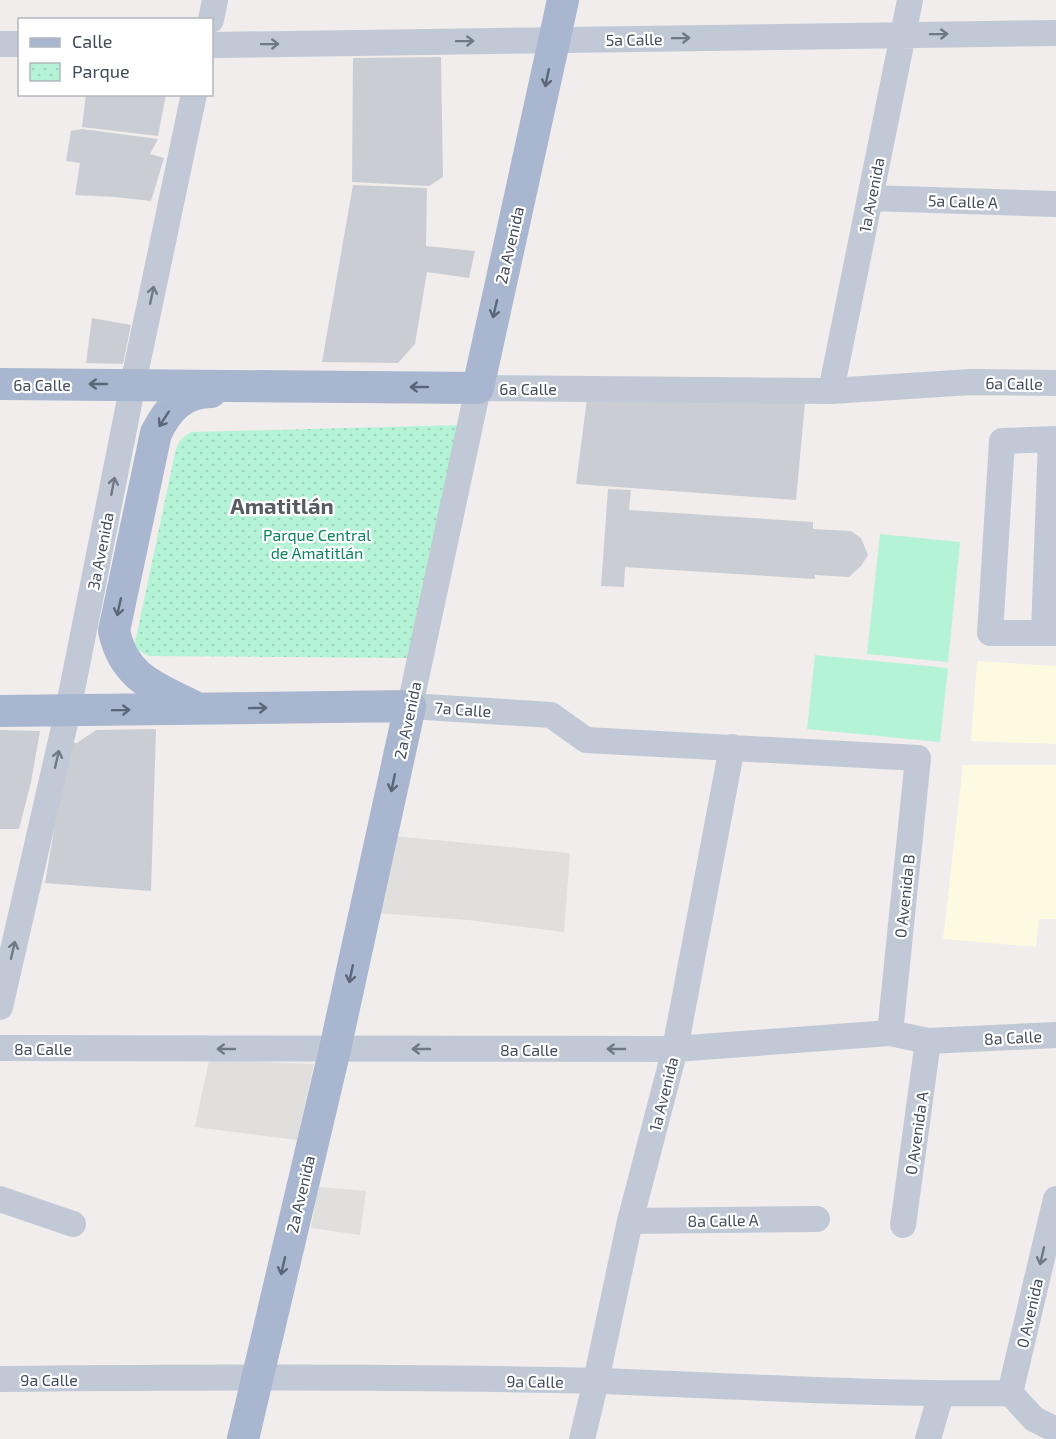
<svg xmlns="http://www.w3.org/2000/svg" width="1056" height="1439" font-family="'Exo 2',sans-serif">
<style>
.commercial{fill:#fefae2}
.education{fill:#e1dede}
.park{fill:url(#park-dots)}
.pitch{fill:#b5f3d7}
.building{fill:#cbcdd5}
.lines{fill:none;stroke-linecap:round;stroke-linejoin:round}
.minor{stroke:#c1c9d6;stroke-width:26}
.major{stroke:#a9b6cf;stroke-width:32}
.oneway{stroke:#6f7887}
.oneway2{stroke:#5c6679}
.labels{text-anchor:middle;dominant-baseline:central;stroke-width:4.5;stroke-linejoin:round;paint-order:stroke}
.street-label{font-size:16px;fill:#434c5c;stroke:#fff}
.park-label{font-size:16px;fill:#0d845c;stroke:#fff}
.district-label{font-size:22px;font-weight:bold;fill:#595b62;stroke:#fff}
</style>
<defs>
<pattern id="park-dots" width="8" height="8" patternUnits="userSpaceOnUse" patternTransform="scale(1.5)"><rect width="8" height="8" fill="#b5f3d7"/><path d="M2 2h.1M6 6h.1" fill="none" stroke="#9dd2bb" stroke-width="1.8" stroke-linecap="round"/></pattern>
</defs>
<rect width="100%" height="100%" fill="#f0edec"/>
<path class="commercial" d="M977,661L1056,666V744L971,741Z
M963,765H1056V919H1039L1036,947L943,939Z"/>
<path class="education" d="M394,836L570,853L564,932L468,920L377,913Z
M209,1060L314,1064L297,1140L195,1127Z
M318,1187L366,1191L360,1235L311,1228Z"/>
<path class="park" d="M460,425L410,658L149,656L136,649L135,643L175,453C178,442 181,437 192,432Z"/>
<path class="pitch" d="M880,534L960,542L948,662L867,654Z
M815,655L948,668L940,742L807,729Z"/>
<path class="building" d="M441,57L443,177L429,186L352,182L353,58Z
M86,94H166L158,136L82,127Z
M82,129L158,139L150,154L164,158L151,201L115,197L75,195L80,163L66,161L71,131Z
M353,185L427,188L426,246L475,251L469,278L427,272L415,344L398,363L322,362Z
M92,318L131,325L123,364L86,363Z
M588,391L805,403L796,500L576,484Z
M608,489L631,490L629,510L813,522V529L851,531L861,538L868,555L861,566L849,577L815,575V579L625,567L624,587L601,586Z
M156,729L151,891L45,883L69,742L77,743L96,730Z
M0,730L40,731L31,782L19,829H0Z"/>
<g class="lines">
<path class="minor" d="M211,20L215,0
M0,44H20
M212,45L1056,33
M870,198L1056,204
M831,391L910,0
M1056,439L1002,441L990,633H1056
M1044,632L1051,439
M0,1007L68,710L133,384L194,94
M890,1033L918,758L586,740L551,715L410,706L478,388L831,391L971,382L1056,383
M0,1048L675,1049L890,1033L928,1041L1056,1035
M0,1199L73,1224
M630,1221L817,1219
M903,1225L928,1041
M0,1379C200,1377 399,1376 599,1381C736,1386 873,1395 1010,1393L1034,1419L1056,1430
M1010,1393L1056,1199
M582,1439L596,1381L630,1221L675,1049L732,747
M928,1439L941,1394"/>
<path class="major" d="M0,384L478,388L563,0
M193,706C155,687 124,678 114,631L156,433C168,409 183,392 211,392
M0,711L410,706L335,1049L243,1439"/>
</g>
<defs><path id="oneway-shaft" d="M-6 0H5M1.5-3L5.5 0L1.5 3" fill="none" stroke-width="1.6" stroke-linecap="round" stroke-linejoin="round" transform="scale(1.5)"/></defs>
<g class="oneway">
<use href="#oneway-shaft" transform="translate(939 34) rotate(-1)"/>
<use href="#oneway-shaft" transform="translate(681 38) rotate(-1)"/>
<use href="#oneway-shaft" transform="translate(465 41) rotate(-1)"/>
<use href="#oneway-shaft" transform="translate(270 44) rotate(-1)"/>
<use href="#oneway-shaft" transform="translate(152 295) rotate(-78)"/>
<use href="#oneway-shaft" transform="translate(113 486) rotate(-79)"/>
<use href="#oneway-shaft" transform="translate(57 759) rotate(-77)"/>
<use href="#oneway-shaft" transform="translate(13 950) rotate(-77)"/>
<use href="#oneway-shaft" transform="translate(226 1049) rotate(-180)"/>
<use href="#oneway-shaft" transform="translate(421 1049) rotate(-180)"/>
<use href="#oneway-shaft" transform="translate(616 1049) rotate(-180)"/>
<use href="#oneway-shaft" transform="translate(1042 1256) rotate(103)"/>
</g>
<g class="oneway2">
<use href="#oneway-shaft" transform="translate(547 78) rotate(102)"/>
<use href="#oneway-shaft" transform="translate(495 309) rotate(103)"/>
<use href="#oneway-shaft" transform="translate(98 384) rotate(-180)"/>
<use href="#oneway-shaft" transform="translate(419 387) rotate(-180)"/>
<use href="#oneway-shaft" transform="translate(164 419) rotate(123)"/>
<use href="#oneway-shaft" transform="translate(119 607) rotate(102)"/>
<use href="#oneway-shaft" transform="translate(258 708) rotate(-1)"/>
<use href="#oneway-shaft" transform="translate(121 710) rotate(-1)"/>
<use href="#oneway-shaft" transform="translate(393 783) rotate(102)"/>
<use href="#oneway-shaft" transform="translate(351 974) rotate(102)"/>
<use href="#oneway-shaft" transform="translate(283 1266) rotate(103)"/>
</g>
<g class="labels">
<g class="street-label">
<text transform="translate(634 39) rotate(-1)">5a Calle</text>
<text transform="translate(871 195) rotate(-79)">1a Avenida</text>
<text transform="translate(963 201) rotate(2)">5a Calle A</text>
<text transform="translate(509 245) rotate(-77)">2a Avenida</text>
<text transform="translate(1014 383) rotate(1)">6a Calle</text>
<text x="42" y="384">6a Calle</text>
<text x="528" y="388">6a Calle</text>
<text transform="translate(100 551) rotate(-79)">3a Avenida</text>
<text transform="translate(463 709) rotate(4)">7a Calle</text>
<text transform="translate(407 720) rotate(-78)">2a Avenida</text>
<text transform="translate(904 896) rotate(-84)">0 Avenida B</text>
<text transform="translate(1013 1037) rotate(-3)">8a Calle</text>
<text x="43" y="1048">8a Calle</text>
<text x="529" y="1049">8a Calle</text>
<text transform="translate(663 1094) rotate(-76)">1a Avenida</text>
<text transform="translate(916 1133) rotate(-82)">0 Avenida A</text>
<text transform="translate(300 1194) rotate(-77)">2a Avenida</text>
<text transform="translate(723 1220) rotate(-1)">8a Calle A</text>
<text transform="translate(1029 1313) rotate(-77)">0 Avenida</text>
<text x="49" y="1379">9a Calle</text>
<text transform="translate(535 1381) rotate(1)">9a Calle</text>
</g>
<g class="park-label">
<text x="317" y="534">Parque Central<tspan x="317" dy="18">de Amatitlán</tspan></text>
</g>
<g class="district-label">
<text x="282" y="505">Amatitlán</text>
</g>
</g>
<rect x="18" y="18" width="195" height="78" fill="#ffffff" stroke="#b4b7be" stroke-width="1.5"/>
<rect x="30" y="38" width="30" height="9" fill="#a9b6cf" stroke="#b4b7be" stroke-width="1.5"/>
<text x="72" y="48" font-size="18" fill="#434c5c">Calle</text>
<rect x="30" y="63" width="30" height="18" fill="url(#park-dots)" stroke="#b4b7be" stroke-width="1.5"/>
<text x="72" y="78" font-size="18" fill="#434c5c">Parque</text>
</svg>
